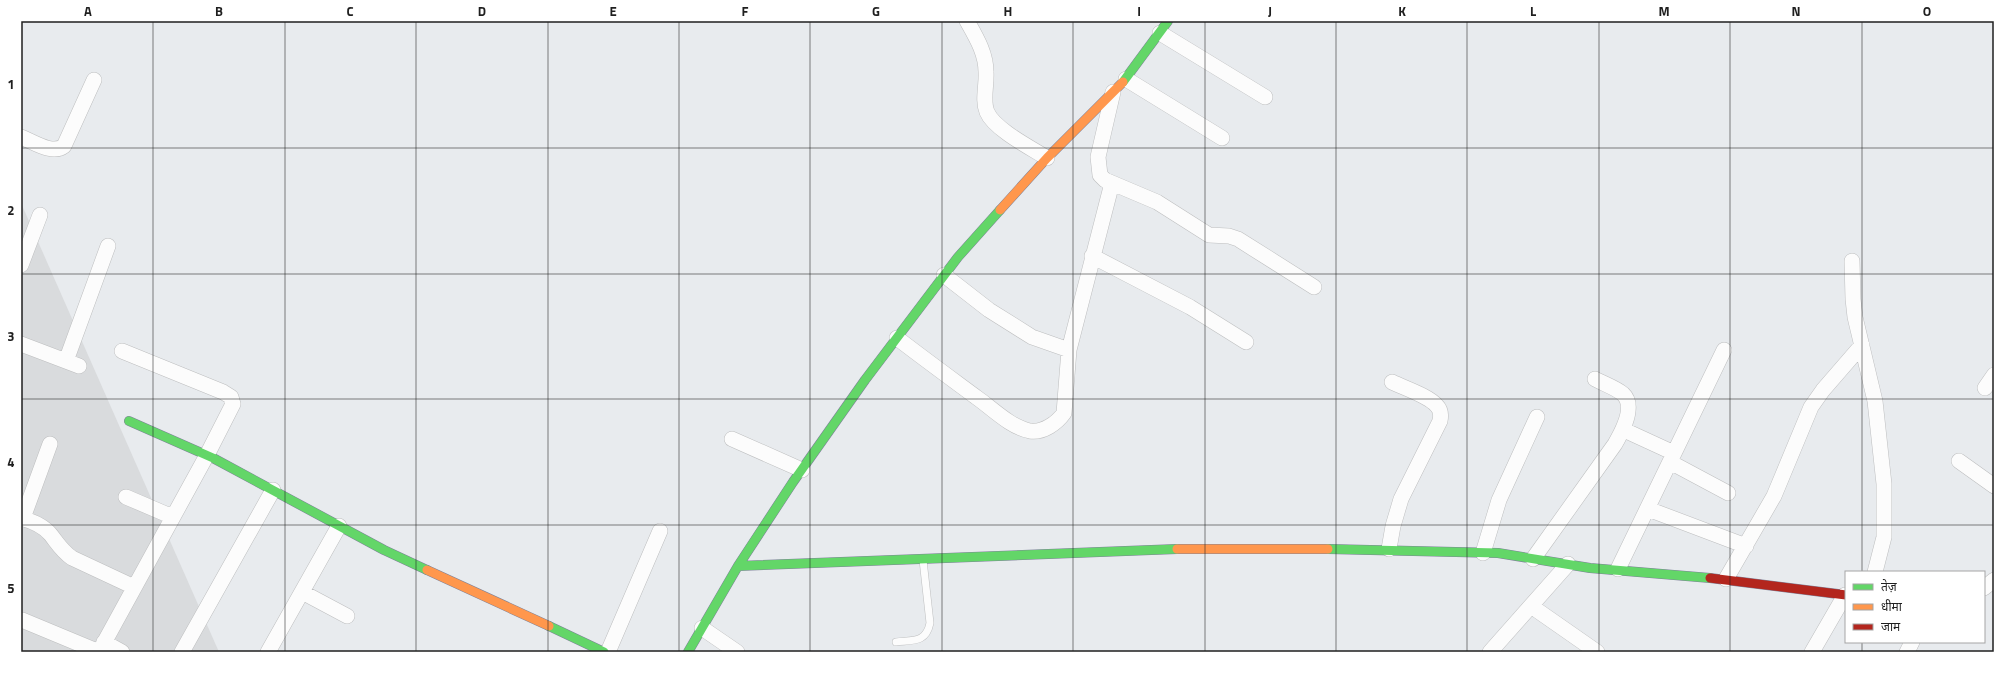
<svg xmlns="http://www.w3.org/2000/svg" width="2015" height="673" font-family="'Titillium Web','Noto Sans Devanagari',sans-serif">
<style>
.residential{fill:#d9dbdd}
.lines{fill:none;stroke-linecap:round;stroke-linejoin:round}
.lane-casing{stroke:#bdbebf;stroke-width:8}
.street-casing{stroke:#bdbebf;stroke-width:16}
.fast-casing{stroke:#7e8299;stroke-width:10}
.slow-casing{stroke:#7e8299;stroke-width:10}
.jam-casing{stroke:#7e8299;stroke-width:10}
.lane{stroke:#fcfcfc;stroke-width:7}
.street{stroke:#fcfcfc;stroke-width:15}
.fast{stroke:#63d668;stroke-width:9}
.slow{stroke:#ff974d;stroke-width:9}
.jam{stroke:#b3261e;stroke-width:9}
.grid{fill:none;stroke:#1f1f1f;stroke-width:1;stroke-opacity:0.55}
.neatline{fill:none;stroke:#1f1f1f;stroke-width:1.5}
.grid-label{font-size:13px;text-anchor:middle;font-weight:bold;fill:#1f1f1f}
</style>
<rect width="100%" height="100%" fill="#e8ebee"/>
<path class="residential" d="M21,203L219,652H21Z"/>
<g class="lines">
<defs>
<path id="lane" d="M896,642C913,640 926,643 930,623L923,560"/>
<path id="street" d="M967,21C976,37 986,53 986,72C987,85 982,100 987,112C994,129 1031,148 1047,158
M1160,33L1265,97
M1126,79L1222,138
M1113,92L1098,157L1100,175L1105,180L1157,202L1209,235L1229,236L1238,239L1314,287
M21,137C34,142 52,155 64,146L94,80
M1092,256L1190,307L1246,342
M1852,261L1853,299L1855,317L1875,401L1884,484V537L1875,572
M21,265L40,215
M944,275L989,310L1032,337L1069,350
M897,338C923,358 949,377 976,397C992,408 1010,427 1030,431C1043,433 1057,423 1064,413L1069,350L1112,183
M21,344L79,366
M66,361L108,246
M1985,388L1994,375
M1624,430L1674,453
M732,439L802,470
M1959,461L1994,486
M1670,462L1728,493
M126,497L173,517
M1648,509L1746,546
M21,518C32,521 44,526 51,535C58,544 62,551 72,558L134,587
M23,518L50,444
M1389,549L1393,526L1401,499L1440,421C1441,416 1441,410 1437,406C1429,396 1404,388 1392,382
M1483,553L1499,500L1537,417
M1533,559L1615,444C1622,432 1636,406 1623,394C1616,388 1604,384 1595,379
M1618,569L1724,350
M1726,579L1774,496L1811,407L1823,390L1862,345
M1984,588L1994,580
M302,592L347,616
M1531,606L1597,652
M22,620L99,652
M702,628L737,652
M104,642L122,652
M99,652L207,455L233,404L231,397L223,392L122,351
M182,652L273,490
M268,652L339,526
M608,652L660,531
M1490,652L1568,564
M1812,652L1845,595
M1907,652L1912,642"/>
<path id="fast" d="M1123,82L1168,21
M129,421L213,458L384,550L427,570
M1328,549L1498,553L1590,568L1710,578
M738,566L1177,549
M549,626L604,652
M688,652L738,566L793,482L865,380L958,257L1000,210"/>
<path id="slow" d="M1000,210L1047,158L1123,82
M1177,549H1328
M427,570L549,626"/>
<path id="jam" d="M1710,578L1846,595"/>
</defs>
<use href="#lane" class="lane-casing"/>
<use href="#street" class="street-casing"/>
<use href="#fast" class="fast-casing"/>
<use href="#slow" class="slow-casing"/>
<use href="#jam" class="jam-casing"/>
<use href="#lane" class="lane"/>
<use href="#street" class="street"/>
<use href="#fast" class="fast"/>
<use href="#slow" class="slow"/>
<use href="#jam" class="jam"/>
</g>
<path class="grid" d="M153,21V652M285,21V652M416,21V652M548,21V652M679,21V652M810,21V652M942,21V652M1073,21V652M1205,21V652M1336,21V652M1467,21V652M1599,21V652M1730,21V652M1862,21V572M21,148H1994M21,274H1994M21,399H1994M21,525H1994M1862,642V652"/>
<rect width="2015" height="673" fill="none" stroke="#ffffff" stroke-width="44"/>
<rect x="1845" y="571" width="140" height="72" fill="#ffffff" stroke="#a5a5a5"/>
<rect x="1853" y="584" width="20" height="6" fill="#63d668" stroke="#a5a5a5"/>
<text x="1881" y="591" font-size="12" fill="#1f1f1f">तेज़</text>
<rect x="1853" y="604" width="20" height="6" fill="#ff974d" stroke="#a5a5a5"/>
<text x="1881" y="611" font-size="12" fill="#1f1f1f">धीमा</text>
<rect x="1853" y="624" width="20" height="6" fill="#b3261e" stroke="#a5a5a5"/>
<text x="1881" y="631" font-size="12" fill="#1f1f1f">जाम</text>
<rect x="22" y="22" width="1971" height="629" class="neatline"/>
<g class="grid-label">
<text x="88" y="16">A</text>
<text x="219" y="16">B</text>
<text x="350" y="16">C</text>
<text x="482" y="16">D</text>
<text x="613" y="16">E</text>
<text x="745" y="16">F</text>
<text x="876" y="16">G</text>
<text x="1008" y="16">H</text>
<text x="1139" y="16">I</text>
<text x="1270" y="16">J</text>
<text x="1402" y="16">K</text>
<text x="1533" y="16">L</text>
<text x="1664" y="16">M</text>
<text x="1796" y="16">N</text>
<text x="1927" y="16">O</text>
<text x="11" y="89">1</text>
<text x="11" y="215">2</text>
<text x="11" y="341">3</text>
<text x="11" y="467">4</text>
<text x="11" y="593">5</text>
</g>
</svg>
